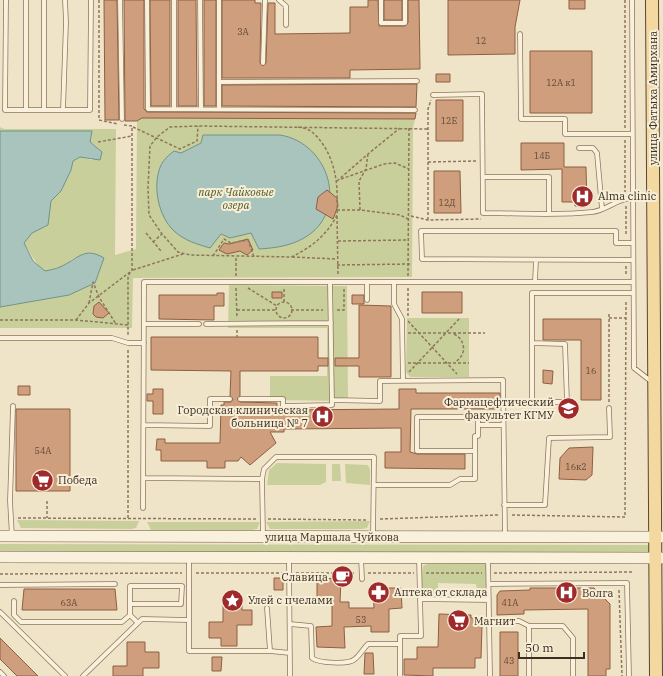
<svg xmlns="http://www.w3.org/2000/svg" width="663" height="676" font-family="'IBM Plex Serif',serif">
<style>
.green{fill:#c9cf9b}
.water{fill:#a9c4bc;stroke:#6f938a}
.building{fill:#cf9f7d;stroke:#8d5f41}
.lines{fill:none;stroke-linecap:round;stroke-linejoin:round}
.service-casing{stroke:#8d765c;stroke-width:5.5}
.secondary-casing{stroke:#6f573f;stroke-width:12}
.primary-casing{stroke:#5b4430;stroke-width:14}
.path{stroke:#8d765c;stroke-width:1.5;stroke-dasharray:3 2;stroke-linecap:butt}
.service{stroke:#faf1dc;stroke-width:4}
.secondary{stroke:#faf1dc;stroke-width:11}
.primary{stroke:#f3d9a0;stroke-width:12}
.labels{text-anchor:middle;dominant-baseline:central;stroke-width:4;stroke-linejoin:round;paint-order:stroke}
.number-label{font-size:9px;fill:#624a37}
.street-label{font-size:11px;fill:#3d2e20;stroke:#f7eed8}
.park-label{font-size:11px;font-style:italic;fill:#4d5a26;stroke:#f7eed8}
.poi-label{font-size:11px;fill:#3d2e20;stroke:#f7eed8;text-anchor:start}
</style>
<rect width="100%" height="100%" fill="#f0e4c8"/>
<path class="green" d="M142,118L415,119L413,128L412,277L133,278L132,328H0V307L69,295L95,283L104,258H74L60,268L45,271C33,261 32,255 24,243L32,233L48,225L51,201L61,191L71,170L73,161L80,157L92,160L97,147L90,142L91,131L5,132L0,131V127L4,129H116L115,255L136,249L137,121Z
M229,285L347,286L348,401L270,400V376H327V328H228Z
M407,318H469V377H410L406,372Z
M277,463L326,464V482L320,485H267L269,470Z
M332,464H340L341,481H332Z
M345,464L368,465L370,470V485L346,483Z
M17,520L139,521L136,528L131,529L21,528Z
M370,521L367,528L362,529H270L266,522Z
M147,522H260L257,529L252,530H151Z
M0,544L648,545L650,550L648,553L0,552Z
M484,563L486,566V591L483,594H477L476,584L438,583V595H428L423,593C420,583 421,576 423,566L427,564Z"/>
<path class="water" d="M0,131H92L90,142L102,152L100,160L80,157L73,161L71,170L61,191L51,201L48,225L32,233L24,243L33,261L45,271C50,270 56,269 60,267C78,259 84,246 104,258L95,283L69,295L0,307Z
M203,135H280C330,143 350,212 304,238C290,246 275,248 259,249L251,233L230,238L221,234L210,248C197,244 185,241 174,231C158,216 152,185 161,165C164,159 169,155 174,151L181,153L201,143Z"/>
<path class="building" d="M104,0H117L119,120H105Z
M124,0H144V109L147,112L416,113L415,119L142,118L137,121H125Z
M150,0H170V106H151Z
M178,0H196L197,106H178Z
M204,0H216V106H204Z
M222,0H255V3H261L260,63L263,66L266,63L268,3H275V34L350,33V7H368V0H378L379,26H405L408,23V0H419L420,69L350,70V78H222Z
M384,0H402V20H384Z
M448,0H520L515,27V54L448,55Z
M569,0H585V9H569Z
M530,51H592V113H530Z
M436,74H450V82H436Z
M417,84L416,107L222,106V85Z
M436,100H463V141H436Z
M521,143H564V167H586L587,205L575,206V202H562V169L521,170Z
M434,171H460L461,213H434Z
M327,190L337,198L338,206L333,219L316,209L318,197Z
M248,239L253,250L247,255L240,251L227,254L219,250L224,243L229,244Z
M272,292H282V298H272Z
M422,292H462V313H422Z
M217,293H224V306H214V320L159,319V295H217Z
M352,295H364V304H352Z
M99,302L109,313L103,318L96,317L93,314L94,306Z
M359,305L391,306V377H359V366H335V358H359Z
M543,319H601V400H581V340H543Z
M151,337H318V358H328V366H318V371H240V396L237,399L240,402L277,403V409L283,410L399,409V389H416V393H500V409H411L410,452L417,454H465V469L385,468V452H401V428L284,429V432H270L276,443L250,465L241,457L238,461H225V468H207V461H161V450H156L157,439H165V443H220L221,405H224V402H231L233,399L230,396L231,371L151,370Z
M543,370L553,371L552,384L543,383Z
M18,386H30V395H18Z
M153,389H163V414H153V401H147V394H153Z
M16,409H70V491H16Z
M593,447L592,475L586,480L559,479L560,458L569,448Z
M274,578H283V590H274Z
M317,578L341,579L340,602H349V608H374L373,588H401L402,608L389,609V632H371V626L344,627L345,648L317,647L316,627L332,626V600L317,599Z
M530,588H594L610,604V669H606V676H588V609L524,610V614L497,615V595L500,591L530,590Z
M24,589H115L117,610H22Z
M223,600H242V610H252V625H237V646H221V638H209V622H223Z
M439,614L471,615V618H478V626H482L481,658H475V668H433V676L404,675V659H417V647H438Z
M500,632H518V676H500Z
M0,638L38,676H17L0,659Z
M127,642H145V652H159V668H143V676H113V666H127Z
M365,653H373L374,674H364Z
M212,657H222L221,671H212Z"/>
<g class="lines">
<defs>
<path id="service" d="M6,0L5,110H90L91,0
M120,0L122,119
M147,0L148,109L415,110
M174,0V109
M200,0L201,108
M219,0V82L417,81
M279,0L286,6V25
M381,0V23H405V0
M632,0L634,368L652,382
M520,34L521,119H565V134H632
M263,63L265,0
M219,82V108
M433,95L482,94L483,213C518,213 558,216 592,212C606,211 618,198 632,198
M26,110V0
M44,110V0
M63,110L66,22L65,0
M579,148H593L597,153L602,209
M483,177H549V213
M632,260L422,259L421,231H616V243H632
M367,282V300
M394,282V304L402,319L403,381
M535,282L536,260
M144,324H199
M206,324L331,323
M0,338H112L128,343H144
M532,343L565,344L567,402H532V293H632
M240,399H283V406L332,405L330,282
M332,400L380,401V381L503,380L505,536
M144,425L210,426V399H230
M475,451H417V417H478V425
M144,478L262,479L264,469L276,457H374L373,536
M262,479L263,535
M374,485H450L460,479H475V436H478V425H503
M504,505H545L549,438L610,437L609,408
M143,508L144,282H632
M12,536L10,501L13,406
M189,558V651H270L267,608
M289,558L290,676
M361,558L362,579
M488,558L490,676
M489,584L627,583L629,676
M0,585L115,584
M420,599L489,600
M14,601V615L21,622H122L130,615V586H182L181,604H130
M0,612L65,676
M130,615L138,623
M489,621H519L529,626
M290,624L311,626L312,658C318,663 349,665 355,659C360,655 363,649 368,644H400
M270,651L290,653
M0,672L4,676
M83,676L142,619L189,620
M400,676V636H421L419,558
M529,676V626H563L573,638V676"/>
<path id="secondary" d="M0,536L663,537
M0,557L663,558"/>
<path id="primary" d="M652,0L656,676"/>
</defs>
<use href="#service" class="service-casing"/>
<use href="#secondary" class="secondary-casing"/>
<use href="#primary" class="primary-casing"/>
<path class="path" d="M99,0V120L118,124
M625,0V128
M124,125L132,126V270L128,276V336
M133,127L180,149L197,141L198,126
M298,127C303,128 309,129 312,132C331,148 338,176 337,199C337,205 338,213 336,217C326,236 309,249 291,257L190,255L178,252L162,234L149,215L148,188L150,146L157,137L170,127L198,126L428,129
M625,140V192
M98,142L132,136
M368,154L366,169L359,181L360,210L400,215L408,219
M428,162L476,161
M341,179L384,164L395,163L409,169
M337,181L368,154L400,128
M626,206V236
M337,210H360
M337,216L338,276
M411,216L428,220L481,219
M428,220V109L431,100
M146,233L161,251
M338,241L408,240
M153,242L162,234
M213,256L224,239L231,243L248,240L254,257
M292,257L336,259
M337,265L411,264
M626,266V276
M133,270L183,254
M236,276V256
M408,276L409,128
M236,288L237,318
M248,288L277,306
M408,288V316
M284,289V302
M276 310a8 8 0 1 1 16 0a8 8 0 1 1-16 0Z
M89,303L93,282L99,297L116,324
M237,310H276
M291,310H323
M337,310H344V289
M609,314V402
M609,318H626
M0,320H76L128,325
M76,320L89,303L130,272
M408,321L457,374
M237,330V337
M408,333H485
M454,334C466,340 467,355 455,362
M408,363H469
M409,372L460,318
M47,501V518
M512,515L625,517L626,300
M18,518L256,519
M128,518V350
M268,519L368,520
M380,519L498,515
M196,573H282
M296,573H356
M368,573H414
M426,573H482
M494,573L632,572
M0,574L182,573
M619,590L622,676"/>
<use href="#service" class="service"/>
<use href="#secondary" class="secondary"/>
<use href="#primary" class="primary"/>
</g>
<defs>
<symbol id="hospital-disc" viewBox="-11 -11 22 22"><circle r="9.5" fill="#9e2a2b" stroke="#f7eed8"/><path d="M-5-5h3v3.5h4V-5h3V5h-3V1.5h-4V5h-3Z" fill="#fff"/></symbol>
<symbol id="university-disc" viewBox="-11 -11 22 22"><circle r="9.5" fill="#9e2a2b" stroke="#f7eed8"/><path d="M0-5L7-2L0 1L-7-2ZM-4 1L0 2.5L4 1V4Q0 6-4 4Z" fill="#fff"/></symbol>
<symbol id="supermarket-disc" viewBox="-11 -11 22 22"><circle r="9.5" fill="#9e2a2b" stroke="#f7eed8"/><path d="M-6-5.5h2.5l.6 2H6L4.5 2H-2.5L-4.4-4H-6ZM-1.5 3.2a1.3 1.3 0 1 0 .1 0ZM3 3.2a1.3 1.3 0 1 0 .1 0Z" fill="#fff"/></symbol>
<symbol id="cafe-disc" viewBox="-11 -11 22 22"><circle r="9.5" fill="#9e2a2b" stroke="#f7eed8"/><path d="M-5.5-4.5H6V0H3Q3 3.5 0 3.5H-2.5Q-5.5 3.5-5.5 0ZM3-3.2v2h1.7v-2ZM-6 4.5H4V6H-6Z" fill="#fff"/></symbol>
<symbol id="pharmacy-disc" viewBox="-11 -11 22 22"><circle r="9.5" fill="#9e2a2b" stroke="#f7eed8"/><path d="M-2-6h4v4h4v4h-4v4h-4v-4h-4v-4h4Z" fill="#fff"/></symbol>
<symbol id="sight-disc" viewBox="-11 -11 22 22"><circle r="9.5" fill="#9e2a2b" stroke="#f7eed8"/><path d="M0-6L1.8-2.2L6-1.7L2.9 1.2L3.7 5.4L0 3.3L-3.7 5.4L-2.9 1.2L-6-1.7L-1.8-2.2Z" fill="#fff"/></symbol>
</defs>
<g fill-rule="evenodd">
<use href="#hospital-disc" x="570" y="184" width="25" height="25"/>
<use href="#university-disc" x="556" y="396" width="25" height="25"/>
<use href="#hospital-disc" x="310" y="404" width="25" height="25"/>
<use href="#supermarket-disc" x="30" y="468" width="25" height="25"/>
<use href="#cafe-disc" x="330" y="564" width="25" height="25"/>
<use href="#pharmacy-disc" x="366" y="580" width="25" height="25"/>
<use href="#hospital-disc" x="554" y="580" width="25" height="25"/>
<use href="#sight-disc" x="220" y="588" width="25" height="25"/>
<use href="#supermarket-disc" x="446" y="608" width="25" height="25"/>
</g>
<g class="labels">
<g class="number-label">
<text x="243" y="31">3А</text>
<text x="481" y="40">12</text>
<text x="561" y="82">12А к1</text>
<text x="449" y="120">12Е</text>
<text x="542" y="155">14Б</text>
<text x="447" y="202">12Д</text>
<text x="591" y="370">16</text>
<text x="43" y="450">54А</text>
<text x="576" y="466">16к2</text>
<text x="69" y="602">63А</text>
<text x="510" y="602">41А</text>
<text x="361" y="619">53</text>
<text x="509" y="660">43</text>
</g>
<g class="street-label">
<text transform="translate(653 98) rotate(-90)">улица Фатыха Амирхана</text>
<text x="332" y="537">улица Маршала Чуйкова</text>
</g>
<g class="park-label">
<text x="236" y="192">парк Чайковые<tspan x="236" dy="13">озера</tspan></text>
</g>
<g class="poi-label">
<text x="598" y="196">Alma clinic</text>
<text x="554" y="402" text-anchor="end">Фармацефтический<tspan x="554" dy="13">факультет КГМУ</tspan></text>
<text x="308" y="410" text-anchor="end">Городская клиническая<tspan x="308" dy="13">больница № 7</tspan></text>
<text x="58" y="480">Победа</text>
<text x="328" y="577" text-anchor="end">Славица</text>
<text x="394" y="592">Аптека от склада</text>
<text x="582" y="593">Волга</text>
<text x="248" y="600">Улей с пчелами</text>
<text x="474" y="621">Магнит</text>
</g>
</g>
<path d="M519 652v6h65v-6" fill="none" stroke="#3d2e20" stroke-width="2"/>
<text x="525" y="652" font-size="12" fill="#3d2e20" stroke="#f7eed8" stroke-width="3" paint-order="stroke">50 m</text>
</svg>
